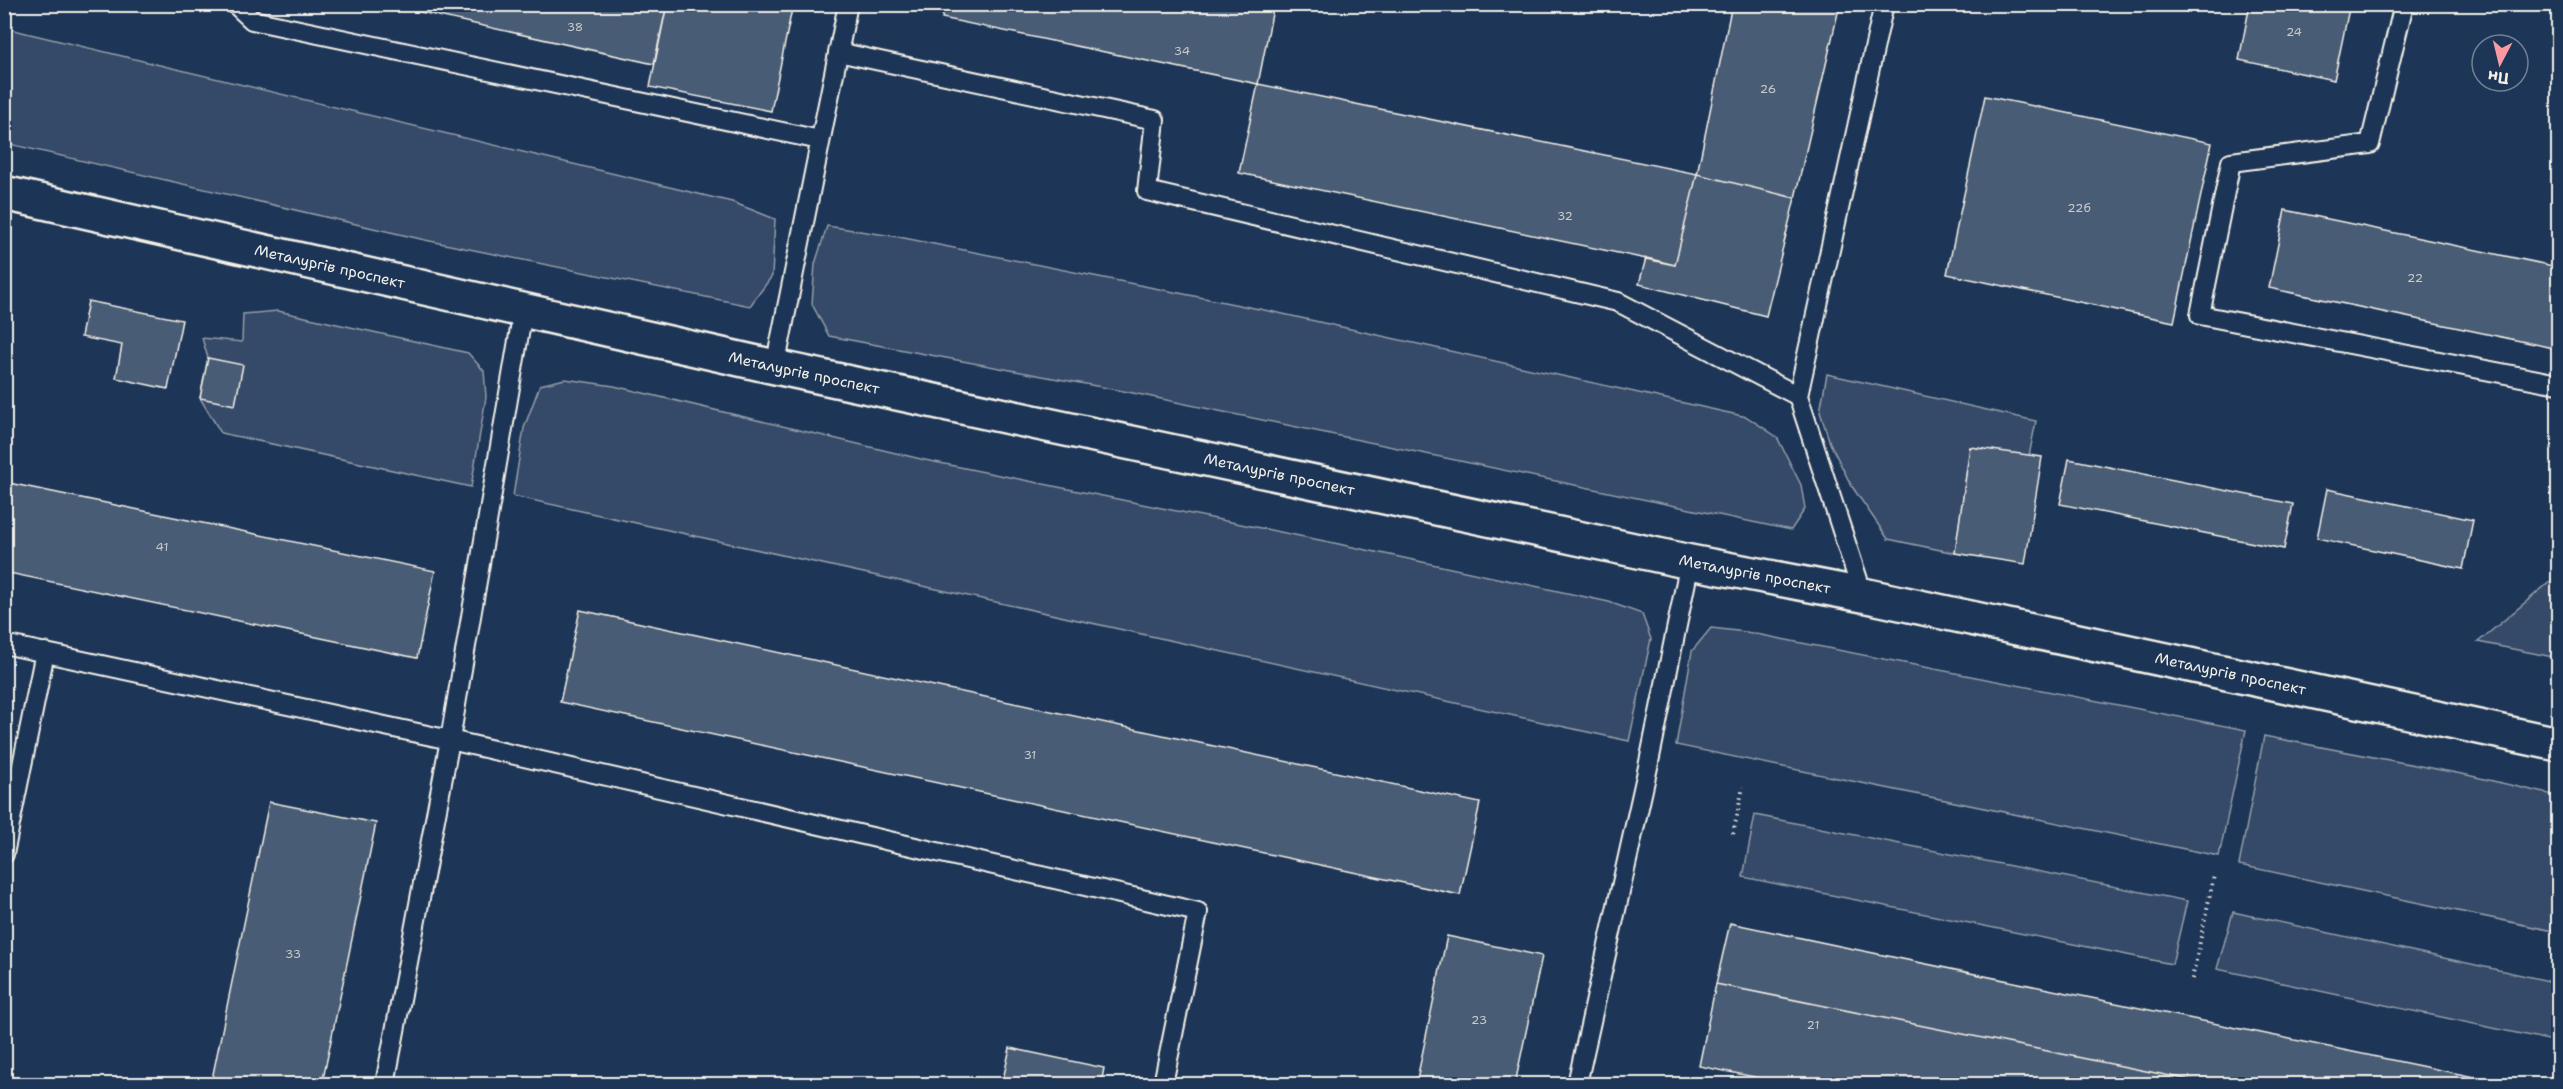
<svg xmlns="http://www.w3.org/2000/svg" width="2563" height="1089" font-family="'Shantell Sans',sans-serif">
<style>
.green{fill:#354a67;stroke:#949ea8;stroke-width:1.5}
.building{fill:#485b74;stroke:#f4f1e8;stroke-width:1.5}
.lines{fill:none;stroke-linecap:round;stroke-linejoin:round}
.lane-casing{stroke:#f4f1e8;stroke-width:22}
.secondary-casing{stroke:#f4f1e8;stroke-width:38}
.path{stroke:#f4f1e8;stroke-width:4;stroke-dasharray:1.5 4.5;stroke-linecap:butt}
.lane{stroke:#1d3557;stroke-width:18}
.secondary{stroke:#1d3557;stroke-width:33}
.labels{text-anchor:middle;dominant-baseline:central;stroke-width:5;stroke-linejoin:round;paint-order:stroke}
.number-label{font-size:12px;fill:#c9cccb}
.street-label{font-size:15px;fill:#f4f1e8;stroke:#1d3557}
</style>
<rect width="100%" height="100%" fill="#1d3557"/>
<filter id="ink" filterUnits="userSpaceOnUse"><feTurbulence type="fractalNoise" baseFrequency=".0167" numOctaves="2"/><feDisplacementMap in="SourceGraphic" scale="12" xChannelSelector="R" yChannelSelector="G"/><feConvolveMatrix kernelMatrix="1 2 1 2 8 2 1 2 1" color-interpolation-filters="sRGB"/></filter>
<g filter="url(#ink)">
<path class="green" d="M5,28L732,202L775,219L772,276L750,306L425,240L5,143Z
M827,226L899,237L1274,312L1747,417L1777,437L1801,485L1805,509L1791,530L1128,392L829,336L812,304L815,264Z
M278,311L468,353L484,371L486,397L471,487L221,433L200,398L208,358L202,338L242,342L243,314Z
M1827,374L2036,421L2029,456L1970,447L1955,553L1888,539L1851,485L1830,443L1820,412Z
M565,379L614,386L925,460L1334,543L1609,602L1642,614L1651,639L1629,741L513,496L524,428L540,385Z
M2558,575V658L2478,642Z
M1711,628L1746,632L2246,730L2219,856L1676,745L1692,651Z
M2264,736L2467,775L2558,796V932L2239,865Z
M1755,815L2187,901L2172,964L1743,877Z
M2233,912L2558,983V1042L2217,969Z"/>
<path class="building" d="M385,4H667L654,64Z
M667,4H793L771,111L650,87Z
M945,4H1274L1258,84L942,18Z
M1732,4H1840L1795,198L1697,174Z
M2250,4H2350L2334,80L2239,60Z
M1258,84L1697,174L1675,265L1239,173Z
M1985,96L2212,143L2174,322L1947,274Z
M1697,174L1795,198L1766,316L1639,284L1646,258L1675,265Z
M2285,210L2558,267V349L2269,288Z
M88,301L182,320L168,389L116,378L122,345L81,337Z
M208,358L243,365L235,405L200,398Z
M1970,447L2042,457L2025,564L1955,553Z
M2069,459L2293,504L2284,549L2060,504Z
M4,482L435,571L417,658L4,572Z
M2327,489L2473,520L2463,569L2317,538Z
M580,610L1480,803L1460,895L560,702Z
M269,802L376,823L322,1084H211Z
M1730,923L1849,948L2508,1084H2210L1716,984Z
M1447,936L1542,956L1515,1084H1416Z
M1716,984L2210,1084H1789L1699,1066Z
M1010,1048L1104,1068L1101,1084H1002Z"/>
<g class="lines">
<defs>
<path id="lane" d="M235,4L252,20L820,140
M2404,4L2370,144L2231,162L2200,315L2558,384
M838,52L1155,120L1147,191L1618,302L1798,396
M775,367L848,4
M1863,595L1798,396L1884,4
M4,644L450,740L1198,912L1163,1084
M4,854L45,652
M385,1084L450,740L523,311
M1577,1084L1648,767L1690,562"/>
<g id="secondary">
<path id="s1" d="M4,193L775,367L1690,562L1863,595L2558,744"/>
</g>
</defs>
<use href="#lane" class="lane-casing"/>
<use href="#secondary" class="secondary-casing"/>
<path class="path" d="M1733,834L1743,787
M2192,979L2214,876"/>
<use href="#lane" class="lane"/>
<use href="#secondary" class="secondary"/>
</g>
</g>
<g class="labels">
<g class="number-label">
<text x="575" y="27">38</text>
<text x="2294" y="32">24</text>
<text x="1182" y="51">34</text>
<text x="1768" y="89">26</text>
<text x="2079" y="208">22б</text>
<text x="1565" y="216">32</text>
<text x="2415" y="278">22</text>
<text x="162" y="547">41</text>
<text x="1030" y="755">31</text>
<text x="293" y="954">33</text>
<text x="1479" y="1020">23</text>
<text x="1813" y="1025">21</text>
</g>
<g class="street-label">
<text stroke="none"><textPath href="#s1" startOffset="334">Металургів проспект</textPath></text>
<text stroke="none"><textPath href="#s1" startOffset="820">Металургів проспект</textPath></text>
<text stroke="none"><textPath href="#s1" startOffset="1306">Металургів проспект</textPath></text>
<text stroke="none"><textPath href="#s1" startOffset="1792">Металургів проспект</textPath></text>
<text stroke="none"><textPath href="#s1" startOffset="2278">Металургів проспект</textPath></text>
</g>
</g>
<rect width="2563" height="1089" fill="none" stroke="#1d3557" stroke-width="24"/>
<rect x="12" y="12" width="2539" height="1065" fill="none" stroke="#f4f1e8" stroke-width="2" filter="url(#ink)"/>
<g transform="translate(2500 63) rotate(187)"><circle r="28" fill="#1d3557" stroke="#738091" stroke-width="1.5"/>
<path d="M0-4.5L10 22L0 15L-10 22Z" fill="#ff9aa2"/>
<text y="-9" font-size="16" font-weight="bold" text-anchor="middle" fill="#f4f1e8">Пн</text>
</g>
</svg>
